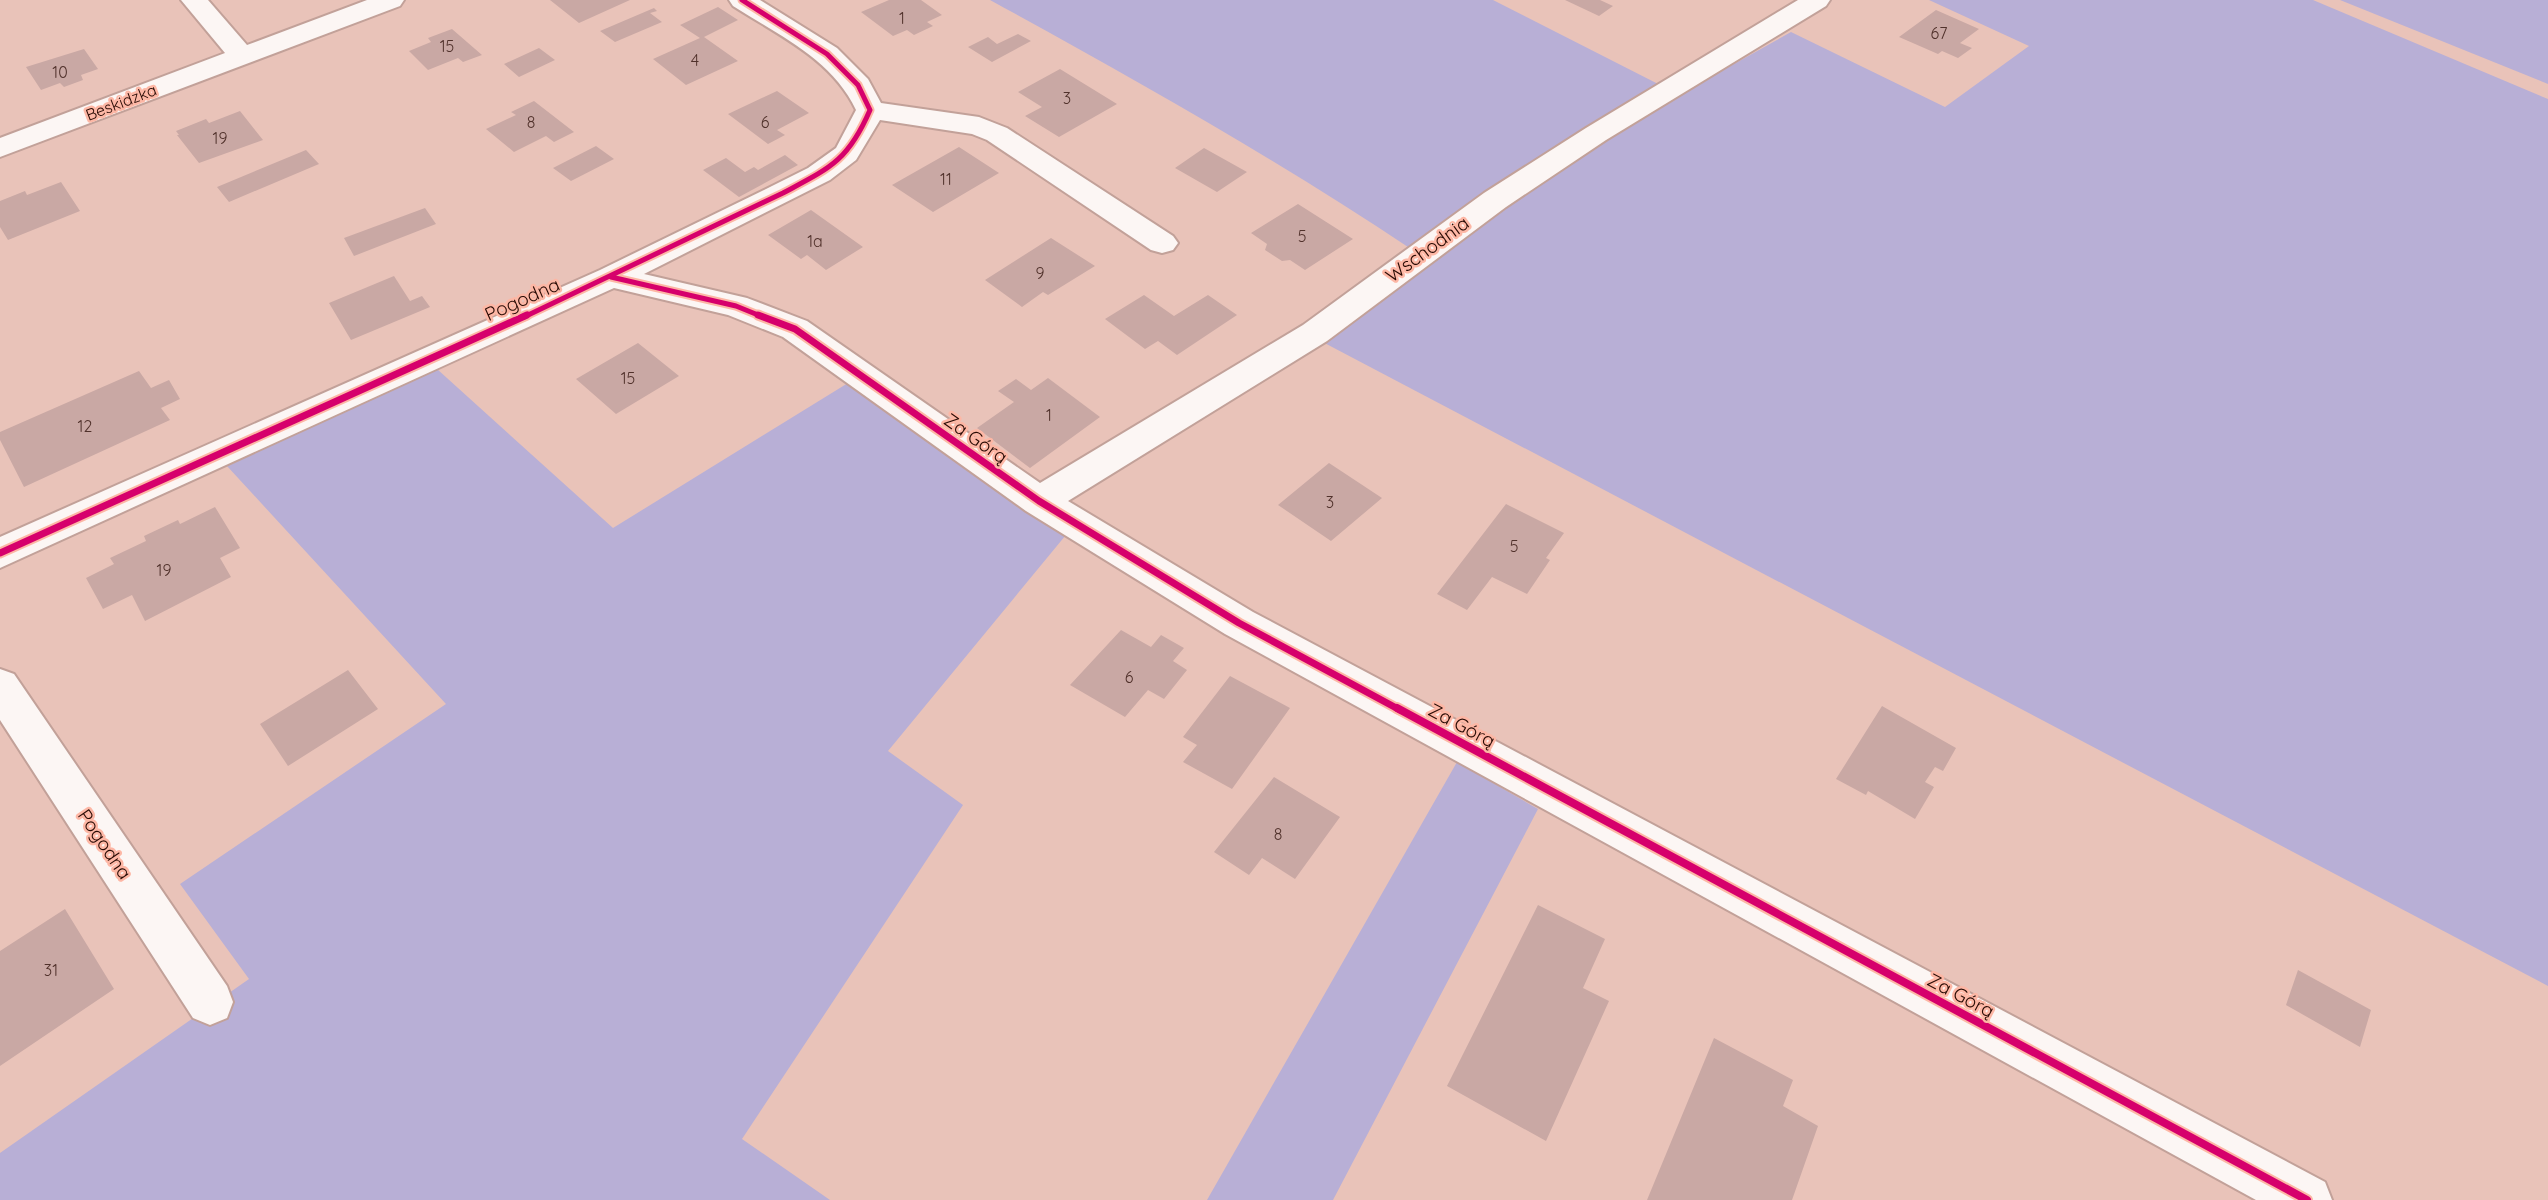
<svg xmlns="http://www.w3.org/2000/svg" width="2548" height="1200" font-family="Quicksand,sans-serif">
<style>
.green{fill:#b8afd6}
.building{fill:#c9a8a4}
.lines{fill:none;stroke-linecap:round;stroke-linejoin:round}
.minor-casing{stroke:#c2a199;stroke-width:4}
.minor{fill:#fcf6f4;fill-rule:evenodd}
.cycleway-far2-casing{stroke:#fdb7a5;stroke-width:9}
.cycleway-far1-casing{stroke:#fdb7a5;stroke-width:11}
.cycleway-casing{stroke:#fdb7a5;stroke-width:12}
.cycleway-far2{stroke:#d6006c;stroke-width:5}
.cycleway-far1{stroke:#d6006c;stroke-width:7}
.cycleway{stroke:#d6006c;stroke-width:8}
.labels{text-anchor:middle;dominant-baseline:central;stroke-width:5;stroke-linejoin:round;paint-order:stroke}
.number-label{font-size:16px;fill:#50312b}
.far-street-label{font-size:16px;fill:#270903;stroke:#fdb7a5}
.street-label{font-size:19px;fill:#270903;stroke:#fdb7a5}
</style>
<rect width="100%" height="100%" fill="#e9c3b9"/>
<path class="green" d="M990,0H1493L1664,87L1515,173L1411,249C1276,159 1133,78 990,0Z
M1929,0H2313L2548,99V986L1315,338L1526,188L1682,93L1791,32L1945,107L2029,46Z
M2340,0H2548V84Z
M437,369L613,528L861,375L1075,524L888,751L963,805L742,1139L830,1200H0V1153L249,979L180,884L446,704L227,466Z
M1457,762L1538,809L1333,1200H1207Z"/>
<path class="building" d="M550,0H630L579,23Z
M889,0H921L942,15L927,22L933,26L914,35L907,30L893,36L861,12Z
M1565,0H1600L1613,6L1599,16Z
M718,7L738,20L704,37L738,61L686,85L653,59L700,38L680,25Z
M654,8L657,11L650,13L662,22L615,42L600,31Z
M1936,10L1979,29L1960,43L1972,48L1958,58L1942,51L1938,54L1899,37Z
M452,29L482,55L463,62L458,58L428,70L409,51L431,42L428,38Z
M1018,34L1031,41L992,62L968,47L988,37L997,44Z
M539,48L555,60L519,77L504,64Z
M84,49L98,69L81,75L83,80L64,87L60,83L41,90L26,67Z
M1060,69L1117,104L1059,137L1025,116L1042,107L1018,92Z
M777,91L809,113L777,130L785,135L768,144L728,114Z
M534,101L574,132L554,142L546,136L514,152L486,129L516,115L511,112Z
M240,111L263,140L199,163L177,135H179L176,131L206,119L209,123Z
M596,146L614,159L571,181L553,168Z
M959,147L999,173L933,212L892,185Z
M1204,148L1247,172L1217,192L1175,168Z
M306,150L319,164L229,202L217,187Z
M785,155L798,165L739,197L703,170L726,158L745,172L754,167L758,170Z
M61,182L80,211L8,240L0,227V201L25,191L27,195Z
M1298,204L1353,239L1305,270L1290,260L1282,261L1265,250L1267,244L1251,233Z
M425,208L436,224L354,256L344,238Z
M811,210L863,247L826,270L807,255L801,259L768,235Z
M1051,238L1095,266L1048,295L1043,292L1022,307L985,280Z
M394,276L410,301L422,296L430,307L351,340L329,303Z
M1144,295L1174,316L1208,295L1237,315L1177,355L1158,341L1145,349L1105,319Z
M638,343L679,376L616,414L576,379Z
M139,371L151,388L169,380L180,399L161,408L170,420L24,487L0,440V432Z
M1048,378L1100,417L1030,468L977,428L1014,402L998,391L1016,379L1031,390Z
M1329,463L1382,498L1331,541L1278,505Z
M1506,504L1564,533L1546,558L1550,560L1527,594L1492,577L1467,610L1437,594Z
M215,507L240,548L220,558L231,577L145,621L132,595L103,609L86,578L114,564L110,558L146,541L144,536L178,520L180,524Z
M1121,630L1151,647L1161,635L1184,648L1173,661L1187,670L1164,699L1148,690L1125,717L1070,685Z
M348,670L378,709L288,766L260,724Z
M1230,676L1290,708L1232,789L1183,762L1197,745L1183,737Z
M1882,706L1956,748L1943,771L1935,767L1925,782L1934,787L1915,819L1868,791L1866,795L1836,779Z
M1274,777L1340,817L1295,879L1262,858L1249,875L1214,852Z
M1538,905L1605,939L1583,988L1609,1001L1546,1141L1447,1086Z
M65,909L114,989L0,1066V951Z
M2298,970L2371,1010L2360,1047L2286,1005Z
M1714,1038L1793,1080L1783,1106L1818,1126L1792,1200H1647Z"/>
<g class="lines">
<defs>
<path id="minor" d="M181,0H208L247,45L367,0H404L400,6L0,157V138L225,53Z
M729,0H760L837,48L868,79L881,103L979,117L1007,128L1173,236L1178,243L1173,250L1162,253L1151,250L987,140L972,134L880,120L856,160L830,180L644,274L747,298L807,321L1040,483L1303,325L1484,193L1586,128L1798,0H1830L1826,6L1606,140L1506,207L1327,341L1068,501L1253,612L2325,1182L2332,1200H2256L1225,634L1026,511L783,337L728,315L614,288L0,568V537L600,270L772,186L808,168L836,148L856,110C832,59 778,35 733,6Z
M0,669L14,674L227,986L233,1002L227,1018L210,1025L193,1018L0,720Z"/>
</defs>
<use href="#minor" class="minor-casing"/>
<use href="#minor" class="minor"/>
<defs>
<path id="cycleway-far2" d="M611,277L736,306L763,317
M524,317L783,193C830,168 848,161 870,110L858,85L827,54L742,0"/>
<path id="cycleway-far1" d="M758,315L795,329L1039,501L1239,623L1400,710
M0,553L527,315"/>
<path id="cycleway" d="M1397,708L2307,1200"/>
</defs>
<use href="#cycleway-far2" class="cycleway-far2-casing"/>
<use href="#cycleway-far1" class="cycleway-far1-casing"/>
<use href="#cycleway" class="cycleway-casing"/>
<use href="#cycleway-far2" class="cycleway-far2"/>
<use href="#cycleway-far1" class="cycleway-far1"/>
<use href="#cycleway" class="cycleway"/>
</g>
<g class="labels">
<g class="number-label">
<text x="902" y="18">1</text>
<text x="1939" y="33">67</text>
<text x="447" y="46">15</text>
<text x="695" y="60">4</text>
<text x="60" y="72">10</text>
<text x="1067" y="98">3</text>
<text x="531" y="122">8</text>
<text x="765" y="122">6</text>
<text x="220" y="138">19</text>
<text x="946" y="179">11</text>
<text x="1302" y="236">5</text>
<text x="815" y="241">1a</text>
<text x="1040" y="273">9</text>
<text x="628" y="378">15</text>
<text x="1049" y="415">1</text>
<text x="85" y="426">12</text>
<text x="1330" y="502">3</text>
<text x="1514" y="546">5</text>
<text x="164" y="570">19</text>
<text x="1129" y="677">6</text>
<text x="1278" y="834">8</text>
<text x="51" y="970">31</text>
</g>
<g class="far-street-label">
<text transform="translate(121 102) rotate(-21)">Beskidzka</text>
</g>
<g class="street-label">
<text transform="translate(1427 249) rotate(-36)">Wschodnia</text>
<text transform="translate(522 299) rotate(-24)">Pogodna</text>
<text transform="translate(976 438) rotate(35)">Za Górą</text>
<text transform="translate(1462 725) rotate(28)">Za Górą</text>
<text transform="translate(105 844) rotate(56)">Pogodna</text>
<text transform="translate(1961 995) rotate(28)">Za Górą</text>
</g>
</g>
</svg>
